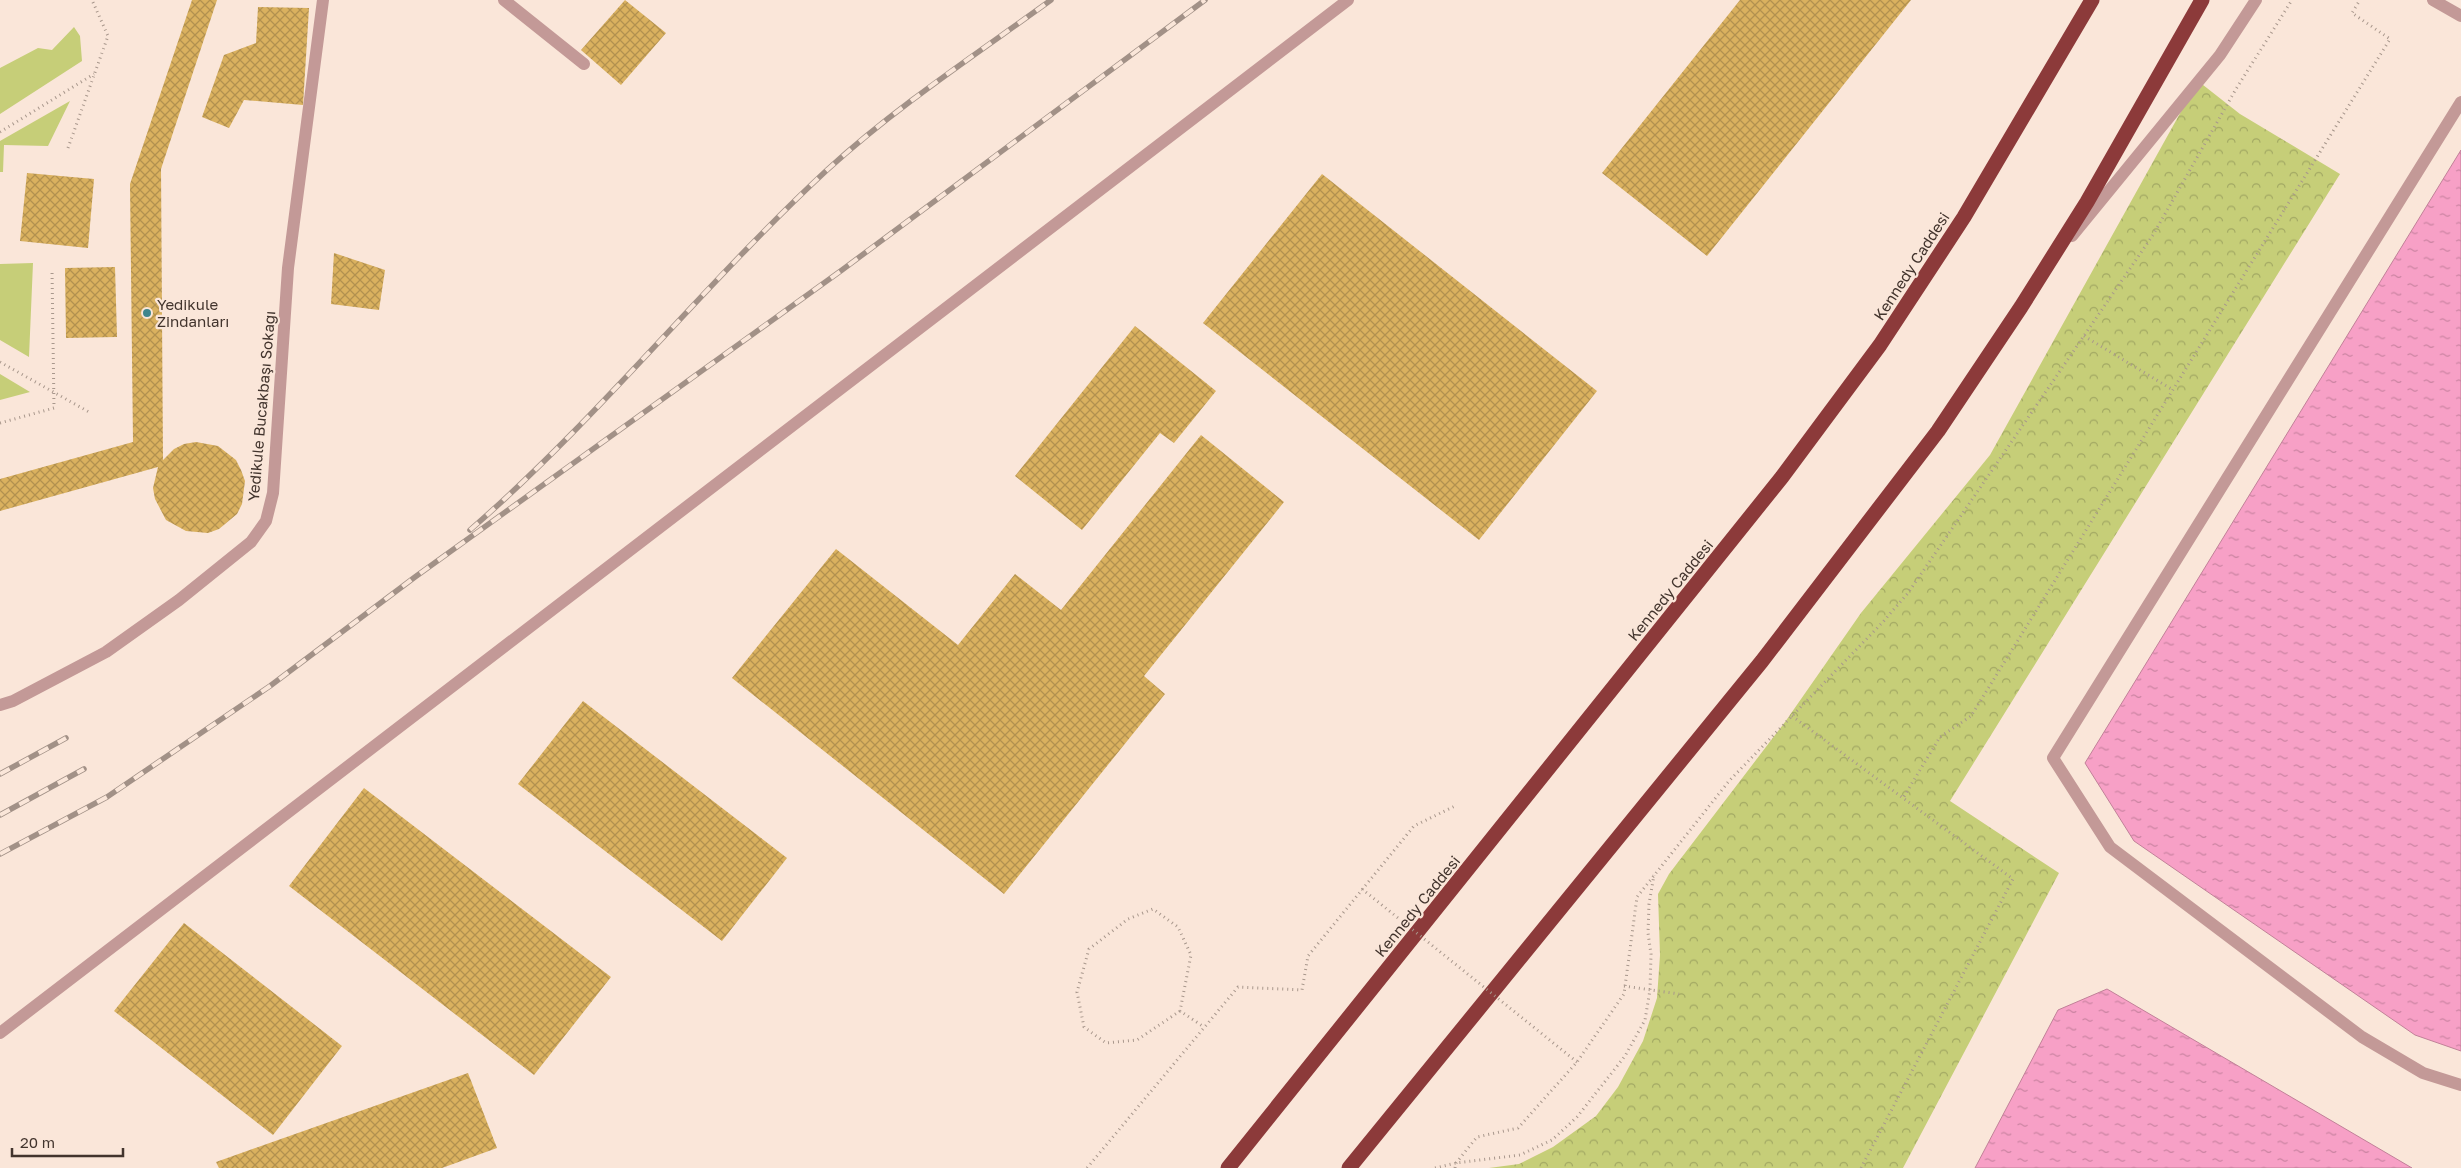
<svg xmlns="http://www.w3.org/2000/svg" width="2461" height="1168" font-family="'Golos Text',sans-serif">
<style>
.green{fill:#c6ce78}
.park{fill:url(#park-crowns)}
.water{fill:url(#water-ripples);stroke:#c18098}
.building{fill:url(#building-cross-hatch)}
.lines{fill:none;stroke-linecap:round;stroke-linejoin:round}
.path{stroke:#a8978c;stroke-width:3;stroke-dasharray:1 4;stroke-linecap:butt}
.lane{stroke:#c39997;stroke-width:12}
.street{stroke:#c39997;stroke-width:12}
.highway{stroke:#8c3a3a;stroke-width:15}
.rail-casing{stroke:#a29187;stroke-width:5.5}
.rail{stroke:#fae6d9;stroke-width:4;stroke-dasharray:11;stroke-linecap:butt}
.path-bridge{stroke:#a8978c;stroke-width:3;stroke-dasharray:1 4;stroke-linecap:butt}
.poi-dot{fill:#3f868d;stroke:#fae6d9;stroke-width:2}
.labels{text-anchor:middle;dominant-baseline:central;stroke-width:4.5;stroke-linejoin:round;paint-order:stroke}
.street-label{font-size:15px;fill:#42342d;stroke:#fae6d9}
.poi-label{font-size:15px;fill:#42342d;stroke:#fae6d9;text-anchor:start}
</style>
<defs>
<pattern id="park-crowns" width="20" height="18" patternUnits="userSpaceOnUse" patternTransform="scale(1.25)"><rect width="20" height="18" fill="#c6ce78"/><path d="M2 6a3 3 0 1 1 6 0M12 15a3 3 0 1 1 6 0" fill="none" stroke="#a2a863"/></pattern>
<pattern id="water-ripples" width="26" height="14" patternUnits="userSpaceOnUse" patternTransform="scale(1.25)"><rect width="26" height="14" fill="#f7a0c6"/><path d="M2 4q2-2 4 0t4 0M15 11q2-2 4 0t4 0" fill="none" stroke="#ca83a1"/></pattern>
<pattern id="building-cross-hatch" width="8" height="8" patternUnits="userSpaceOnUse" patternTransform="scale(1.25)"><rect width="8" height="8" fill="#dab15f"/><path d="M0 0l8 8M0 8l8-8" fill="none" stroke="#b2914f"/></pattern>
</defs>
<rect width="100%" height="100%" fill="#fae6d9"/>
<path class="green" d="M74,27L80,36L82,61L0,114V68L38,48L52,50Z
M70,101L48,146L4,145L3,172H0V141Z
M33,263L29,357L0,340V264Z
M0,374L30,392L0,400Z"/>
<path class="park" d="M2198,81L2240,114L2340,174L1950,801L2059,873L1903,1168H1489L1519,1164L1553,1147L1596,1116L1618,1087L1643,1041L1657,998L1660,955L1658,894L1669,874L1785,722L1861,613L1990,455Z"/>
<path class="water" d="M2461,150V1051L2415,1035L2134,841L2085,763Z
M2107,989L2412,1168H1975L2058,1010Z"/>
<path class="building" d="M192,0H217L161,169L163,460L174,449L184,444L196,442L218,446L236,460L241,470L245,481L242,504L237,514L219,529L208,533L186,531L166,520L155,499L153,488L158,467L0,511V479L133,442L130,184Z
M625,0L666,33L621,85L581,50Z
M1740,0H1911L1707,256L1602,173Z
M258,7L309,8L303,105L244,100L229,128L202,117L224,55L256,43Z
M27,173L94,179L88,248L20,241Z
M1322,174L1597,391L1479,540L1203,323Z
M334,253L385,270L379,310L331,304Z
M115,267L117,337L66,338L65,268Z
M1135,326L1216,391L1174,443L1160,433L1082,530L1015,476Z
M1201,435L1284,502L1144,676L1165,694L1004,894L732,678L836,549L958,645L1015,574L1061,610Z
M583,701L787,858L722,941L518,784Z
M364,788L611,977L534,1075L289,886Z
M184,923L342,1046L273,1135L114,1011Z
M468,1073L497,1148L442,1168H219L216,1162Z"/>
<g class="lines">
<path class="path" d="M0,132L94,74
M68,148L108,36L92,0
M2084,336L2173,390
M0,362L89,412
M0,423L54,408L52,270
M1792,716L1903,798
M1624,986L1679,994
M1180,1011L1137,1040L1106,1043L1084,1027L1077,992L1089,949L1128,919L1153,909L1178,927L1191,955L1180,1011L1204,1027
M1087,1168L1238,987L1302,990L1308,956L1414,826L1455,806
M1435,1168L1456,1163L1520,1155L1552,1140L1577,1117L1625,1056L1645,1020L1650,990L1651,954L1648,933L1649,904L1654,875
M1455,1168L1456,1163L1477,1137L1518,1128L1577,1062L1624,994L1637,897L1729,781L1882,623L1908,593L2153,235L2236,89L2292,0
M1861,1168L2013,879L1903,798L1940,737L1971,716L2390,39L2352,13L2360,0"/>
<path class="lane" d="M2433,0L2461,16
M2461,102L2053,758L2110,847L2362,1037L2423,1073L2461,1085
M2072,236L2220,55L2256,0
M0,1033L1348,0"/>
<path class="street" d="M504,0L584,64
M0,705L13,701L106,652L179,600L251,542L266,521L273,493L288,268L323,0"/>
<path class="highway" d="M1228,1168L1782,477L1880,345L1964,217L2092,0
M1349,1168L1762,661L1938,431L2021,307L2087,202L2202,0"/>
<defs>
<path id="rail" d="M470,530C598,419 703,285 827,170C896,107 975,55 1051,0
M0,774L66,738
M0,815L84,769
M0,854L107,797L270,686L415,577L842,270L1205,0"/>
</defs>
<use href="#rail" class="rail-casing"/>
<use href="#rail" class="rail"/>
<path class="path-bridge" d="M1362,889L1577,1062"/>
</g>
<circle class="poi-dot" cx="147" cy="313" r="5"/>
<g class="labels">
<g class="street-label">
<text transform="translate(1911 266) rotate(-57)">Kennedy Caddesi</text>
<text transform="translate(261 406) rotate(-85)">Yedikule Bucakbaşı Sokağı</text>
<text transform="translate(1670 590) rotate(-51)">Kennedy Caddesi</text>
<text transform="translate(1417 906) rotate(-51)">Kennedy Caddesi</text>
</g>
<g class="poi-label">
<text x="157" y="304">Yedikule<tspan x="157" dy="17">Zindanları</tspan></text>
</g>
</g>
<path d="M12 1148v8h111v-8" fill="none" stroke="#42342d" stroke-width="2.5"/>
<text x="20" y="1148" font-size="15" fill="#42342d" stroke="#fae6d9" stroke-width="4" paint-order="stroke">20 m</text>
</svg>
